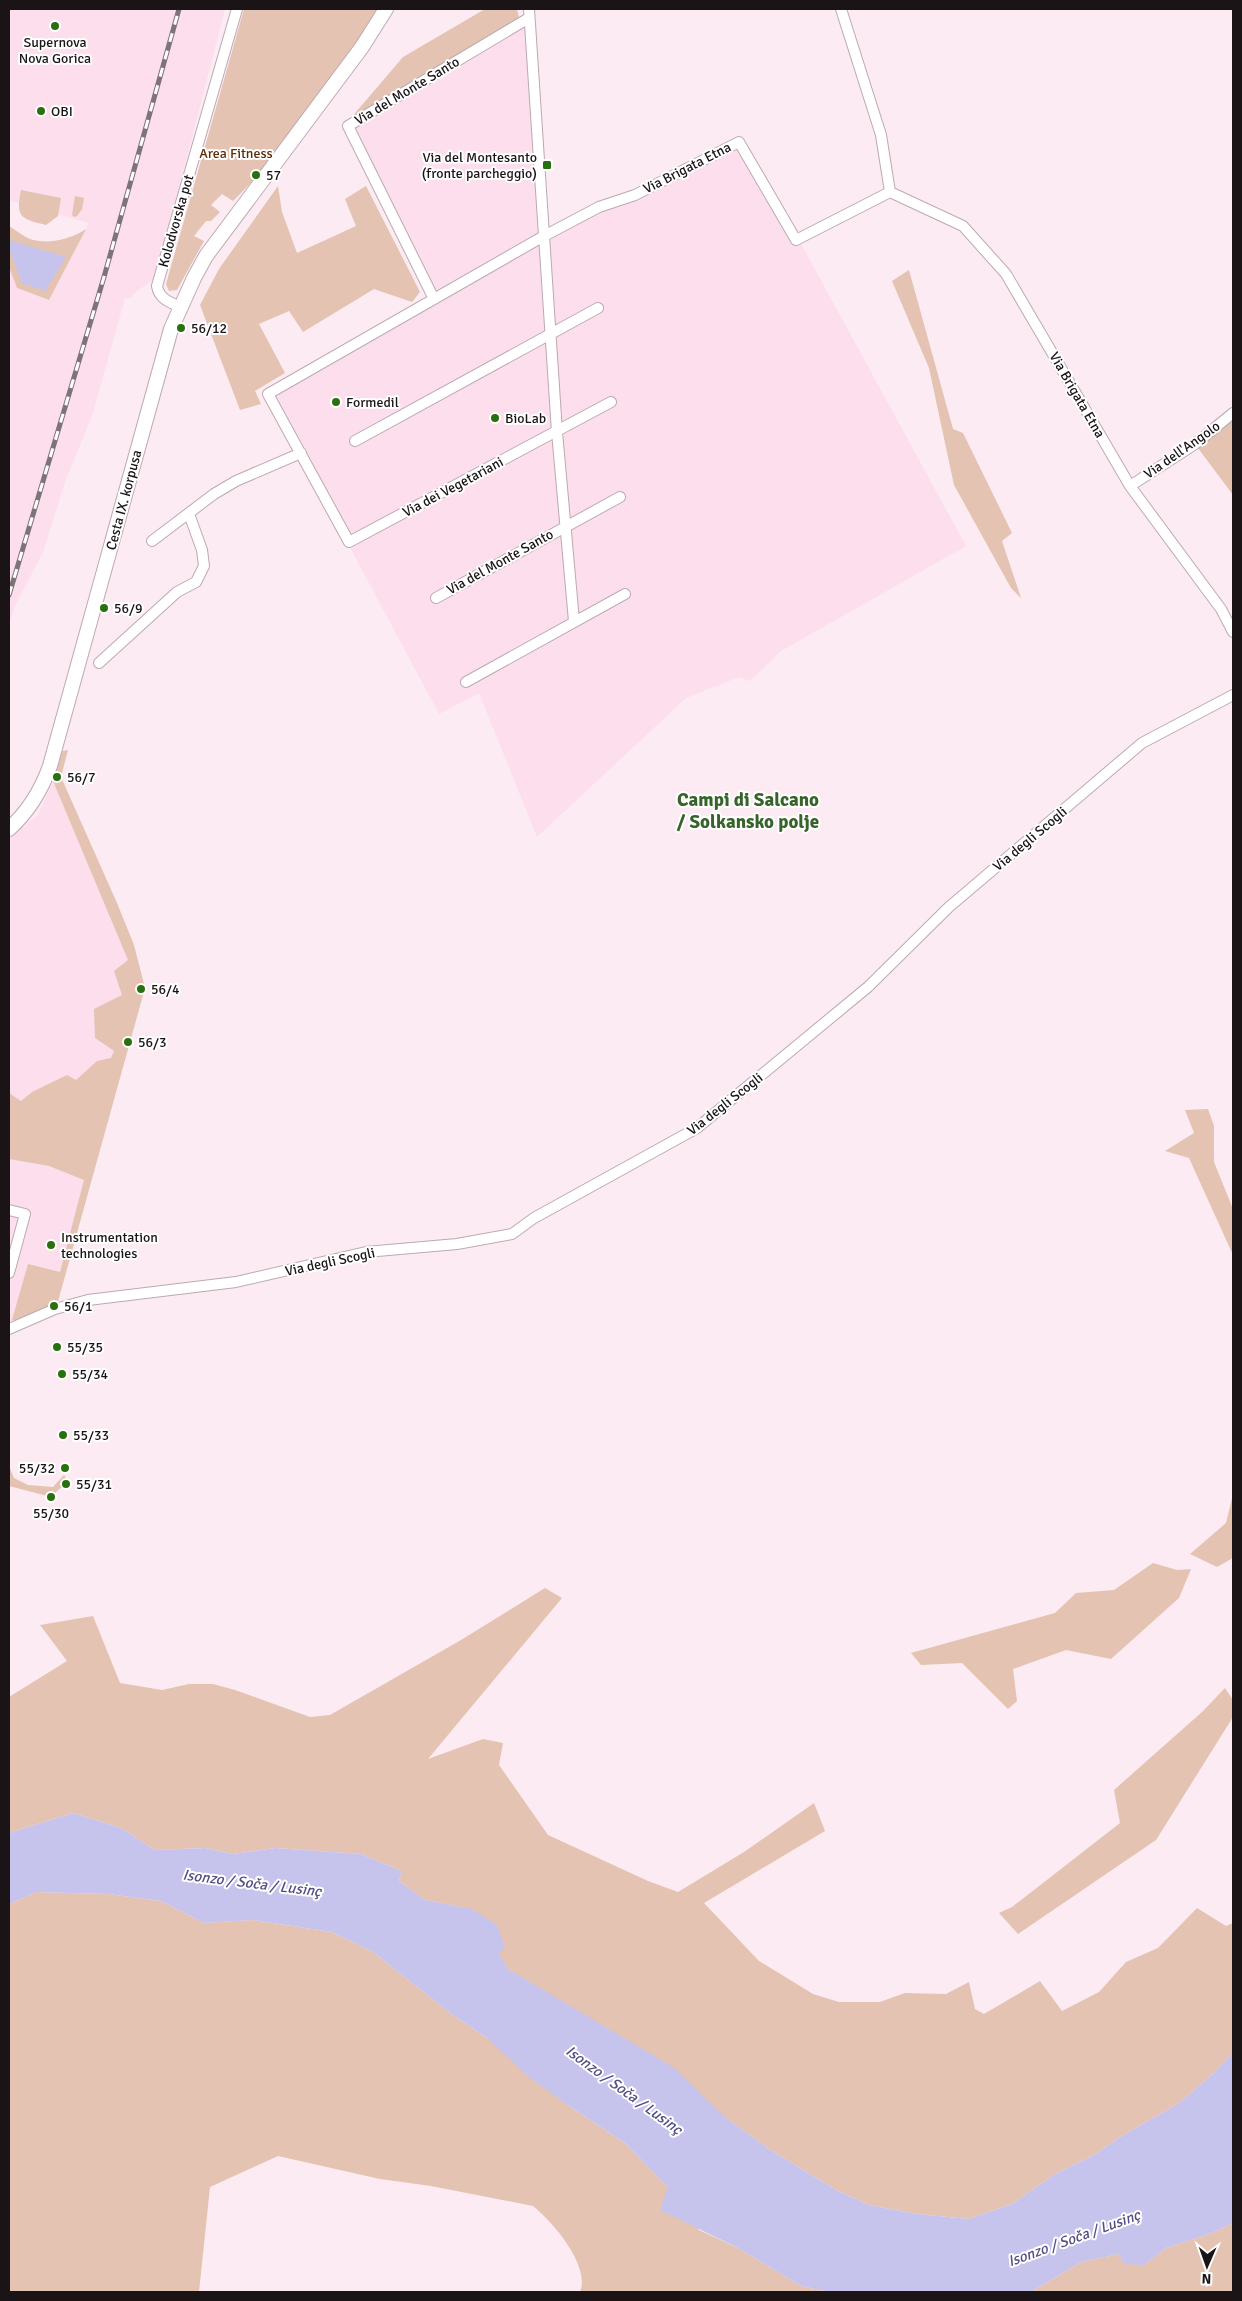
<svg xmlns="http://www.w3.org/2000/svg" width="1242" height="2301" font-family="Signika,sans-serif">
<style>
.built{fill:#fcdeec}
.green{fill:#e4c3b2}
.water{fill:#c6c4ed}
.lines{fill:none;stroke-linecap:round;stroke-linejoin:round}
.minor-casing{stroke:#bda9b2;stroke-width:12}
.secondary-casing{stroke:#bda9b2;stroke-width:16}
.minor{stroke:#fff;stroke-width:10}
.secondary{stroke:#fff;stroke-width:14}
.rail-casing{stroke:#7e7378;stroke-width:5}
.rail{stroke:#fff;stroke-width:3;stroke-dasharray:9;stroke-linecap:butt}
.poi-dot{fill:#287010;stroke:#fff;stroke-width:2}
.labels{text-anchor:middle;dominant-baseline:central;stroke-width:4;stroke-linejoin:round;paint-order:stroke}
.poi-label{font-size:14px;fill:#1b1417;stroke:#fff;text-anchor:start}
.street-label{font-size:14px;fill:#1b1417;stroke:#fff}
.park-label{font-size:14px;fill:#5f2b09;stroke:#fff}
.water-label{font-size:15px;font-style:italic;fill:#544e84;stroke:#fff}
.district-label{font-size:19px;font-weight:bold;fill:#37642b;stroke:#fff}
</style>
<rect width="100%" height="100%" fill="#fcebf3"/>
<path class="built" d="M9,9H225L156,278L133,294L132,298H125L92,416L66,479L43,552L14,608L9,625V267L17,288L49,300L89,223L9,200Z
M529,18L544,235L739,142L800,242L966,546L781,651L750,681L739,677L686,698L537,837L479,693L439,714L268,394L434,299L348,126Z
M53,781L129,960L122,995L96,1024L95,1038L114,1051L111,1059L97,1061L76,1080L32,1092L21,1101L9,1093V838L38,815Z
M9,1159L49,1166L85,1180L50,1308L9,1322Z"/>
<path class="green" d="M244,9H378C334,76 290,145 233,201L222,194L211,205L220,212L211,221H206L194,236L204,241L177,290L169,291L166,284Z
M485,9H517L519,18L350,119L403,57Z
M278,186L282,212L297,253L356,226L345,199L366,186L420,292L412,302L374,289L303,332L289,311L259,324L285,373L255,391L261,404L240,410L200,305L219,269Z
M21,190L61,198L58,216L46,225C19,219 16,216 21,190Z
M75,196L84,198L82,209L77,216L74,217L72,215Z
M9,226C16,230 25,238 33,240C51,244 71,239 86,229L49,300L17,288L9,267Z
M909,270L953,429L963,433L1012,533L1002,541L1021,598L1011,588L954,485L929,368L892,281Z
M1233,413V495L1195,444Z
M68,750L61,777L117,903L134,945L145,988L57,1305L20,1320H12L28,1264L60,1272L84,1180L49,1166L9,1159V1093L21,1101L32,1092L67,1075L76,1080L97,1061L111,1058L114,1051L95,1038L94,1009L122,995L114,971L128,960L53,781L62,751Z
M1208,1109L1214,1126V1162L1233,1209V1255L1189,1158L1165,1151L1194,1133L1185,1110Z
M9,1466L14,1478L28,1485L53,1487L64,1475L68,1481L51,1497L9,1486Z
M1233,1494V1558L1217,1567L1190,1554L1226,1523Z
M1153,1563L1177,1570L1191,1569L1179,1598L1111,1659L1066,1650L1013,1669L1017,1701L1008,1709L962,1663L921,1665L911,1653L1055,1613L1076,1593L1114,1590Z
M545,1588L562,1598L428,1759L483,1739L503,1743L499,1765L548,1835L648,1881L678,1892L744,1852L814,1803L825,1831L704,1903L759,1961L813,1994L839,2002H880L905,1993L946,1994L969,1982L975,2009L984,2014L1040,1981L1062,2011L1099,1992L1126,1962L1158,1948L1197,1908L1226,1926L1233,1923V2052L1216,2071L1179,2103L1120,2137L1094,2155L1055,2174L1012,2204L969,2219L917,2214L869,2205L836,2190L769,2149L725,2117L508,1969L466,1908L425,1900L399,1881L402,1871L361,1854L275,1848L233,1854L205,1848L155,1850L121,1828L73,1813L9,1833V1697L67,1661L40,1625L93,1616L120,1683L162,1690L189,1684H213L235,1690L310,1717L330,1715L461,1640Z
M1225,1688L1233,1700V1717L1156,1840L1018,1934L999,1913L1012,1907L1120,1823L1114,1790L1202,1712Z
M37,1892L108,1894L161,1901L204,1923L252,1920L332,1932L373,1952L450,2013L487,2038L572,2108L625,2143L668,2187L699,2230L738,2248L801,2286L829,2292H580C591,2266 552,2221 533,2206L431,2186L380,2179L278,2156L210,2187L199,2292H9V1904Z
M1233,2223V2292H1031L1081,2262L1119,2254L1144,2265L1166,2248L1212,2233Z"/>
<path class="water" d="M9,240L66,257L45,291L22,283L9,248Z
M73,1813L121,1828L155,1850L205,1848L233,1854L275,1848L361,1854L402,1871L399,1881L425,1900L472,1909L497,1925L505,1948L499,1953L508,1969L673,2067L725,2117L769,2149L836,2190L869,2205L917,2214L969,2219L1012,2204L1055,2174L1094,2155L1120,2137L1179,2103L1216,2071L1233,2052V2223L1212,2233L1166,2248L1144,2265L1124,2264L1119,2254L1081,2262L1031,2292H829L801,2286L738,2248L660,2210L668,2187L625,2143L572,2108L530,2078L487,2038L450,2013L373,1952L332,1932L252,1920L204,1923L161,1901L108,1894L37,1892L9,1904V1833Z"/>
<g class="lines">
<defs>
<path id="minor" d="M529,9L557,432L574,621
M841,9L881,135L890,192L963,226L1006,274L1130,486L1221,609L1233,632
M434,299L348,126L529,18
M180,307C170,302 159,299 157,286L237,9
M611,402L349,542L268,394L544,236L599,207L635,195L739,142L796,240L890,192
M355,441L598,308
M1130,486L1195,444L1233,413
M152,541L214,494L236,481L301,453
M436,598L620,497
M99,663L177,592L196,582L204,566L202,550L189,514
M466,682L625,594
M9,1210L25,1214L9,1273
M9,1329L55,1309L88,1300L236,1282L366,1252L457,1244L512,1234L534,1218L697,1128L868,987L949,907L1142,743L1233,695"/>
<path id="secondary" d="M9,829C29,811 41,791 50,766L171,329L194,278L206,256L362,47L386,9"/>
</defs>
<use href="#minor" class="minor-casing"/>
<use href="#secondary" class="secondary-casing"/>
<use href="#minor" class="minor"/>
<use href="#secondary" class="secondary"/>
<defs>
<path id="rail" d="M9,595L104,277L179,9"/>
</defs>
<use href="#rail" class="rail-casing"/>
<use href="#rail" class="rail"/>
</g>
<g class="poi-dot">
<circle cx="55" cy="26" r="5"/>
<circle cx="41" cy="111" r="5"/>
<rect x="542" y="160" width="10" height="10" rx="2.5"/>
<circle cx="256" cy="175" r="5"/>
<circle cx="181" cy="328" r="5"/>
<circle cx="336" cy="402" r="5"/>
<circle cx="495" cy="418" r="5"/>
<circle cx="104" cy="608" r="5"/>
<circle cx="57" cy="777" r="5"/>
<circle cx="141" cy="989" r="5"/>
<circle cx="128" cy="1042" r="5"/>
<circle cx="51" cy="1245" r="5"/>
<circle cx="54" cy="1306" r="5"/>
<circle cx="57" cy="1347" r="5"/>
<circle cx="62" cy="1374" r="5"/>
<circle cx="63" cy="1435" r="5"/>
<circle cx="65" cy="1468" r="5"/>
<circle cx="66" cy="1484" r="5"/>
<circle cx="51" cy="1497" r="5"/>
</g>
<g class="labels">
<g class="poi-label">
<text x="55" y="42" text-anchor="middle">Supernova<tspan x="55" dy="16">Nova Gorica</tspan></text>
<text x="51" y="111">OBI</text>
<text x="537" y="157" text-anchor="end">Via del Montesanto<tspan x="537" dy="16">(fronte parcheggio)</tspan></text>
<text x="266" y="175">57</text>
<text x="191" y="328">56/12</text>
<text x="346" y="402">Formedil</text>
<text x="505" y="418">BioLab</text>
<text x="114" y="608">56/9</text>
<text x="67" y="777">56/7</text>
<text x="151" y="989">56/4</text>
<text x="138" y="1042">56/3</text>
<text x="61" y="1237">Instrumentation<tspan x="61" dy="16">technologies</tspan></text>
<text x="64" y="1306">56/1</text>
<text x="67" y="1347">55/35</text>
<text x="72" y="1374">55/34</text>
<text x="73" y="1435">55/33</text>
<text x="55" y="1468" text-anchor="end">55/32</text>
<text x="76" y="1484">55/31</text>
<text x="51" y="1513" text-anchor="middle">55/30</text>
</g>
<g class="street-label">
<text transform="translate(407 91) rotate(-31)">Via del Monte Santo</text>
<text transform="translate(687 168) rotate(-27)">Via Brigata Etna</text>
<text transform="translate(176 221) rotate(-74)">Kolodvorska pot</text>
<text transform="translate(1077 395) rotate(60)">Via Brigata Etna</text>
<text transform="translate(1182 450) rotate(-35)">Via dell'Angolo</text>
<text transform="translate(453 487) rotate(-28)">Via dei Vegetariani</text>
<text transform="translate(124 500) rotate(-75)">Cesta IX. korpusa</text>
<text transform="translate(500 562) rotate(-29)">Via del Monte Santo</text>
<text transform="translate(1030 839) rotate(-40)">Via degli Scogli</text>
<text transform="translate(725 1104) rotate(-38)">Via degli Scogli</text>
<text transform="translate(330 1262) rotate(-12)">Via degli Scogli</text>
</g>
<g class="park-label">
<text x="236" y="153">Area Fitness</text>
</g>
<g class="water-label">
<text transform="translate(252 1883) rotate(7)">Isonzo / Soča / Lusinç</text>
<text transform="translate(624 2090) rotate(36)">Isonzo / Soča / Lusinç</text>
<text transform="translate(1074 2238) rotate(-20)">Isonzo / Soča / Lusinç</text>
</g>
<g class="district-label">
<text x="748" y="800">Campi di Salcano<tspan x="748" dy="22">/ Solkansko polje</tspan></text>
</g>
</g>
<rect width="1242" height="2301" fill="none" stroke="#1b1417" stroke-width="20"/>
<g transform="translate(1207 2266) rotate(182)" stroke="#ffffff" stroke-width="4" paint-order="stroke">
<path d="M0-4L9 19L0 12L-9 19Z" fill="#1b1417"/>
<text y="-8" font-size="14" font-weight="bold" text-anchor="middle" fill="#1b1417">N</text>
</g>
</svg>
